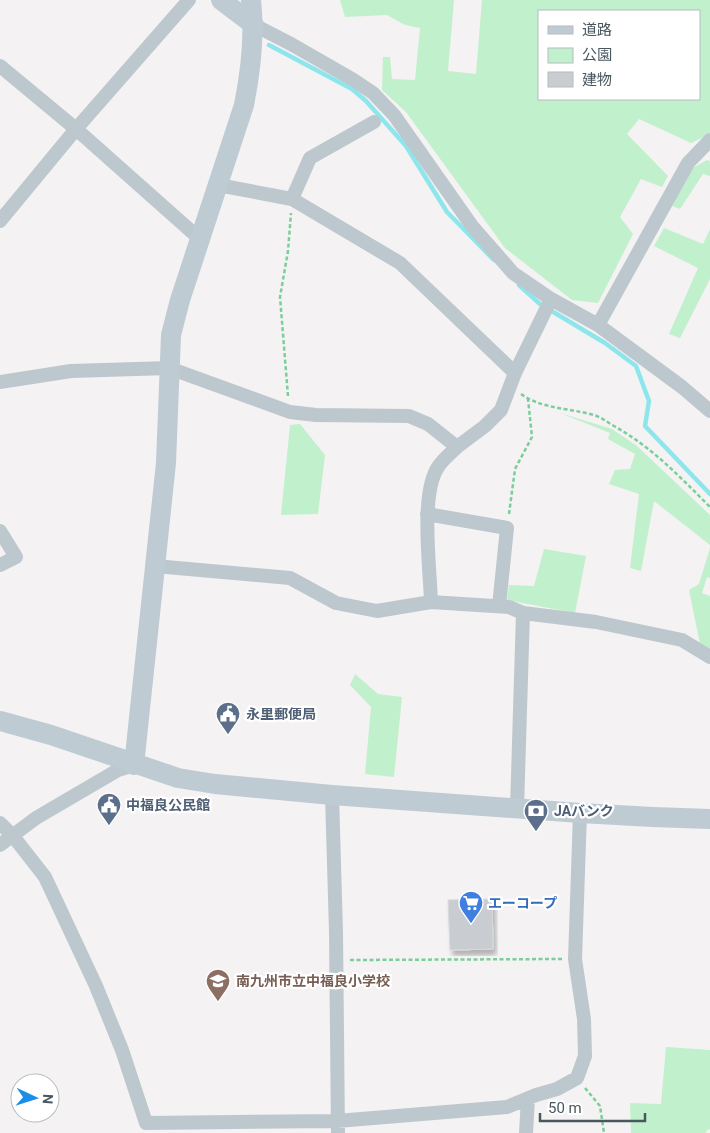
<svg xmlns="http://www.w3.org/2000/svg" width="710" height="1133" font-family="Roboto,'Noto Sans JP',sans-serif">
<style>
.green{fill:#c1f0cd;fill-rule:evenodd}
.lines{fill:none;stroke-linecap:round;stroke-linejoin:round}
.stream{stroke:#8ee6ed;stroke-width:4.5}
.building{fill:#c9cdd1;stroke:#d6d9dd;filter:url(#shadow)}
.path{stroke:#79cf99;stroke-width:2.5;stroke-dasharray:4 2.5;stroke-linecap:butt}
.street{stroke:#bdc8ce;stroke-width:14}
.secondary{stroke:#becbd3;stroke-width:20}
.labels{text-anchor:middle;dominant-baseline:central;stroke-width:4.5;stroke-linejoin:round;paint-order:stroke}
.service-label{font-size:14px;font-weight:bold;fill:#4e5e75;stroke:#fff;text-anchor:start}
.shop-label{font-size:14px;font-weight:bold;fill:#366cbe;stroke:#fff;text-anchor:start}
.education-label{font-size:14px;font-weight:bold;fill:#785e54;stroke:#fff;text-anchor:start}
</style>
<defs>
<filter id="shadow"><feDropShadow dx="3" dy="5.5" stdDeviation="2.5" flood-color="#0004"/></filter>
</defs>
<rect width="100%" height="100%" fill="#f4f2f2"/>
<path class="green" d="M340,0H454L448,71L476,74L482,0H710V134L691,143L639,119L627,134L668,176L662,187L641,179L620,217L633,234L598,303L572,300L505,248L406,112L382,90L383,57H390L392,79L415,80L420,28L405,25L387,15L345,17ZM539,11H699V99H539Z
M707,160L710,161V176L703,174L680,209L672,206L691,169Z
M664,228L703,244L710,229V279L680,338L669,334L698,268L654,246Z
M560,413L612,429L637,446L710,515V545L654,501L641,571L630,568L639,494L609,484L615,470L630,469L635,454L608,439L610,433Z
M300,424L325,455L318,514L281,515L290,425Z
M710,548V578L707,577L702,593L710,596V649L700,644L689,590L699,584Z
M544,549L586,556L575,613L507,600L509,585L534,586Z
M355,674L378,694L402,697L394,777L365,774L371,707L350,685Z
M666,1047L710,1050V1129L707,1130L706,1133H631L630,1103L661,1104Z"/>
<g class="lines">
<path class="stream" d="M269,45L352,89L366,101L406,146L447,212L494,260
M519,285L540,304L605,343L636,366L649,401L645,426L710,494"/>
</g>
<path class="building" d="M492,899L493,949L450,950L448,900Z"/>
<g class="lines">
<path class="path" d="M521,394C542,409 569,408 594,415C601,417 607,422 614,426C653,448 679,476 710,507
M288,396L280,297L288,251L291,213
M509,514L515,469L532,437L528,399
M350,960L562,959
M585,1088L600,1106L604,1133"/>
<path class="street" d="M254,25L291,44L352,79L373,93L394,115L472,226L513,273L551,299L598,325L682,387L710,411
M0,66L76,129L201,240
M218,185L292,199L400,263L515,373
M292,199L310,158L374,122
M0,221L76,129L189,0
M598,325L688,163L710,140
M0,382L71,371L169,368L290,412L316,415L409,416L428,424L457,447L485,426L501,410L515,373L551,299
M427,514L507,528L499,606
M0,531L16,557L0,565
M155,566L290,578L336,603L377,611L431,602L509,607L523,613L517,808
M431,602C430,568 420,494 438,467C443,459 451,453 457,447
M523,613L596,622L682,640L710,657
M332,795L336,932L338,1133
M0,823L13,836L45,877L96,986L122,1050L146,1123L337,1121L507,1107L536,1095L557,1089L577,1078L585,1056L584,1019L575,959L580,813
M0,845L36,818L118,770L134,765
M526,1133L528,1098"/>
<path class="secondary" d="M221,0L254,25
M0,721L51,735L178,778L215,784L332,795L580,813L653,817L710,819
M134,765L166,463L171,335L180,300L244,105C251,70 255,36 251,0"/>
</g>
<defs>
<symbol id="civic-pin" viewBox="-11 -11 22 30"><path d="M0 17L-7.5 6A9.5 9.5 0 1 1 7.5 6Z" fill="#5c6f8a" stroke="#fff"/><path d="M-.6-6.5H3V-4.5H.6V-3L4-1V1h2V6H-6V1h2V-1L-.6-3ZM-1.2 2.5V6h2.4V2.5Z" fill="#fff"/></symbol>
<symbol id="bank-pin" viewBox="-11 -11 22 30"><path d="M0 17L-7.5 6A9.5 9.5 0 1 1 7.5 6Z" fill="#5c6f8a" stroke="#fff"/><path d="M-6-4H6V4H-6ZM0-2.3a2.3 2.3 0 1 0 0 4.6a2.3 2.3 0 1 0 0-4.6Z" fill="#fff"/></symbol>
<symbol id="supermarket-pin" viewBox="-11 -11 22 30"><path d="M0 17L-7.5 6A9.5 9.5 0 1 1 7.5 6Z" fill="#3f7fe0" stroke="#fff"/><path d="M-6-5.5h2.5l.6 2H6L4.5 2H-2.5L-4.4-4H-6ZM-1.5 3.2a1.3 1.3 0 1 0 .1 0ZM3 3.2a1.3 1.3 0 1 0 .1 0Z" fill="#fff"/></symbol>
<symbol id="school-pin" viewBox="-11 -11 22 30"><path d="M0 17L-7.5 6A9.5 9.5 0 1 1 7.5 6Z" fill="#8d6e63" stroke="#fff"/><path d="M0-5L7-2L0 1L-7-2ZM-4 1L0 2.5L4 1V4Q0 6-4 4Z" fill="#fff"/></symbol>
</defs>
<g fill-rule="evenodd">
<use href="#civic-pin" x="214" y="700" width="28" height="38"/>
<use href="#civic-pin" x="95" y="791" width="28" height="38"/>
<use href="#bank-pin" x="522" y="797" width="28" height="38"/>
<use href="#supermarket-pin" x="457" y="889" width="28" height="38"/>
<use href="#school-pin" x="204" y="967" width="28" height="38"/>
</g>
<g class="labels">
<g class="service-label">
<text x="246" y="714">永里郵便局</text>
<text x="126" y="805">中福良公民館</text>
<text x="554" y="811">JAバンク</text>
</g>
<g class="shop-label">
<text x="488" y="903">エーコープ</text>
</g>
<g class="education-label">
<text x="236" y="981">南九州市立中福良小学校</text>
</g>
</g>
<rect x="538" y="10" width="162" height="90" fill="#ffffff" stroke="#b6bcbf"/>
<rect x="548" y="26" width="25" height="8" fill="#becbd3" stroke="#b6bcbf"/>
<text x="582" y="35" font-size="15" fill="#49585f">道路</text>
<rect x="548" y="48" width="25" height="15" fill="#c1f0cd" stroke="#b6bcbf"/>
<text x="582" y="60" font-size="15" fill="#49585f">公園</text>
<rect x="548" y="72" width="25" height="15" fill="#c9cdd1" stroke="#b6bcbf"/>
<text x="582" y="85" font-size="15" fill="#49585f">建物</text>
<g transform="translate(35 1098) rotate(94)"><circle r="24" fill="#ffffff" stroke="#b6bcbf"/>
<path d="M0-4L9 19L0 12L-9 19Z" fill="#198ee6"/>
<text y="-8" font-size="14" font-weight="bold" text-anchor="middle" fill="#49585f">N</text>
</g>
<path d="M540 1113v8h105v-8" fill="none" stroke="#49585f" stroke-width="2.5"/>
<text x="548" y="1113" font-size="15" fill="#49585f" stroke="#ffffff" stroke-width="4" paint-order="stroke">50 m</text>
</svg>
